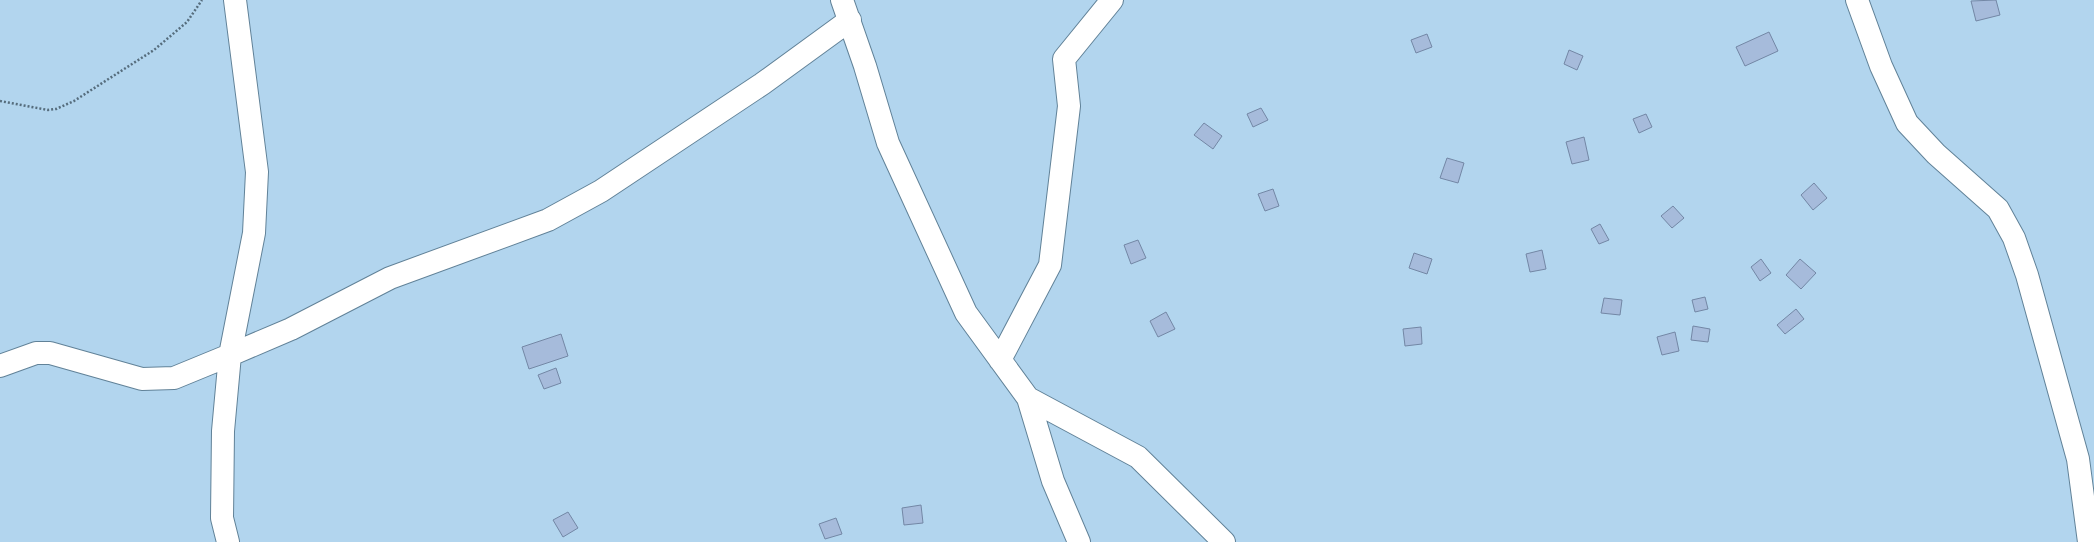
<svg xmlns="http://www.w3.org/2000/svg" width="2094" height="542" font-family="Arial,sans-serif">
<style>
.building{fill:#a6bbdb;stroke:#7387a5}
.lines{fill:none;stroke-linecap:round;stroke-linejoin:round}
.street-casing{stroke:#618298;stroke-width:24}
.path{stroke:#566d7d;stroke-width:2.5;stroke-dasharray:2 2;stroke-linecap:butt}
.street{stroke:#fff;stroke-width:22}
</style>
<rect width="100%" height="100%" fill="#b2d5ee"/>
<path class="building" d="M1996,0L2000,15L1976,21L1971,1Z
M1769,32L1778,51L1745,66L1736,47Z
M1427,34L1432,47L1416,53L1411,40Z
M1569,50L1583,56L1577,70L1564,64Z
M1261,108L1268,120L1253,127L1247,114Z
M1646,114L1652,127L1639,133L1633,119Z
M1204,123L1222,136L1213,149L1194,135Z
M1584,137L1589,160L1572,164L1566,142Z
M1447,158L1464,163L1458,183L1440,178Z
M1814,183L1827,198L1813,210L1801,195Z
M1273,189L1279,206L1265,211L1258,194Z
M1673,206L1684,218L1672,228L1661,216Z
M1600,224L1609,240L1599,244L1591,229Z
M1138,240L1146,258L1131,264L1124,245Z
M1542,250L1546,269L1530,272L1526,254Z
M1414,253L1432,259L1427,274L1409,268Z
M1761,259L1771,273L1760,281L1751,267Z
M1800,259L1816,273L1801,289L1786,275Z
M1705,297L1708,309L1695,312L1692,300Z
M1604,298L1622,300L1620,315L1601,313Z
M1796,309L1804,319L1785,334L1777,325Z
M1166,312L1175,329L1158,337L1150,321Z
M1693,326L1710,329L1708,342L1691,340Z
M1421,327L1422,344L1405,346L1403,329Z
M1675,332L1679,351L1662,355L1657,337Z
M561,334L568,356L529,369L522,347Z
M556,368L561,383L544,389L538,375Z
M921,505L923,523L904,525L902,508Z
M568,512L578,528L563,537L553,520Z
M836,518L842,534L825,539L819,524Z"/>
<g class="lines">
<defs>
<path id="street" d="M842,0L865,66L888,143L966,313L1028,398L1053,481L1079,542
M1857,0L1881,66L1907,123L1936,154L1998,209L2014,238L2027,275L2078,459L2089,542
M1000,360L1050,265L1069,106L1064,59L1112,0
M0,366L36,353H50L142,379L174,378L230,355L291,329L390,278L548,220L601,191L762,84L850,20
M1028,398L1138,457L1224,542
M228,542L222,518L223,431L230,355L254,233L257,172L235,0"/>
</defs>
<use href="#street" class="street-casing"/>
<path class="path" d="M0,101L48,110L56,109L74,101L154,50L187,22L202,0"/>
<use href="#street" class="street"/>
</g>
</svg>
